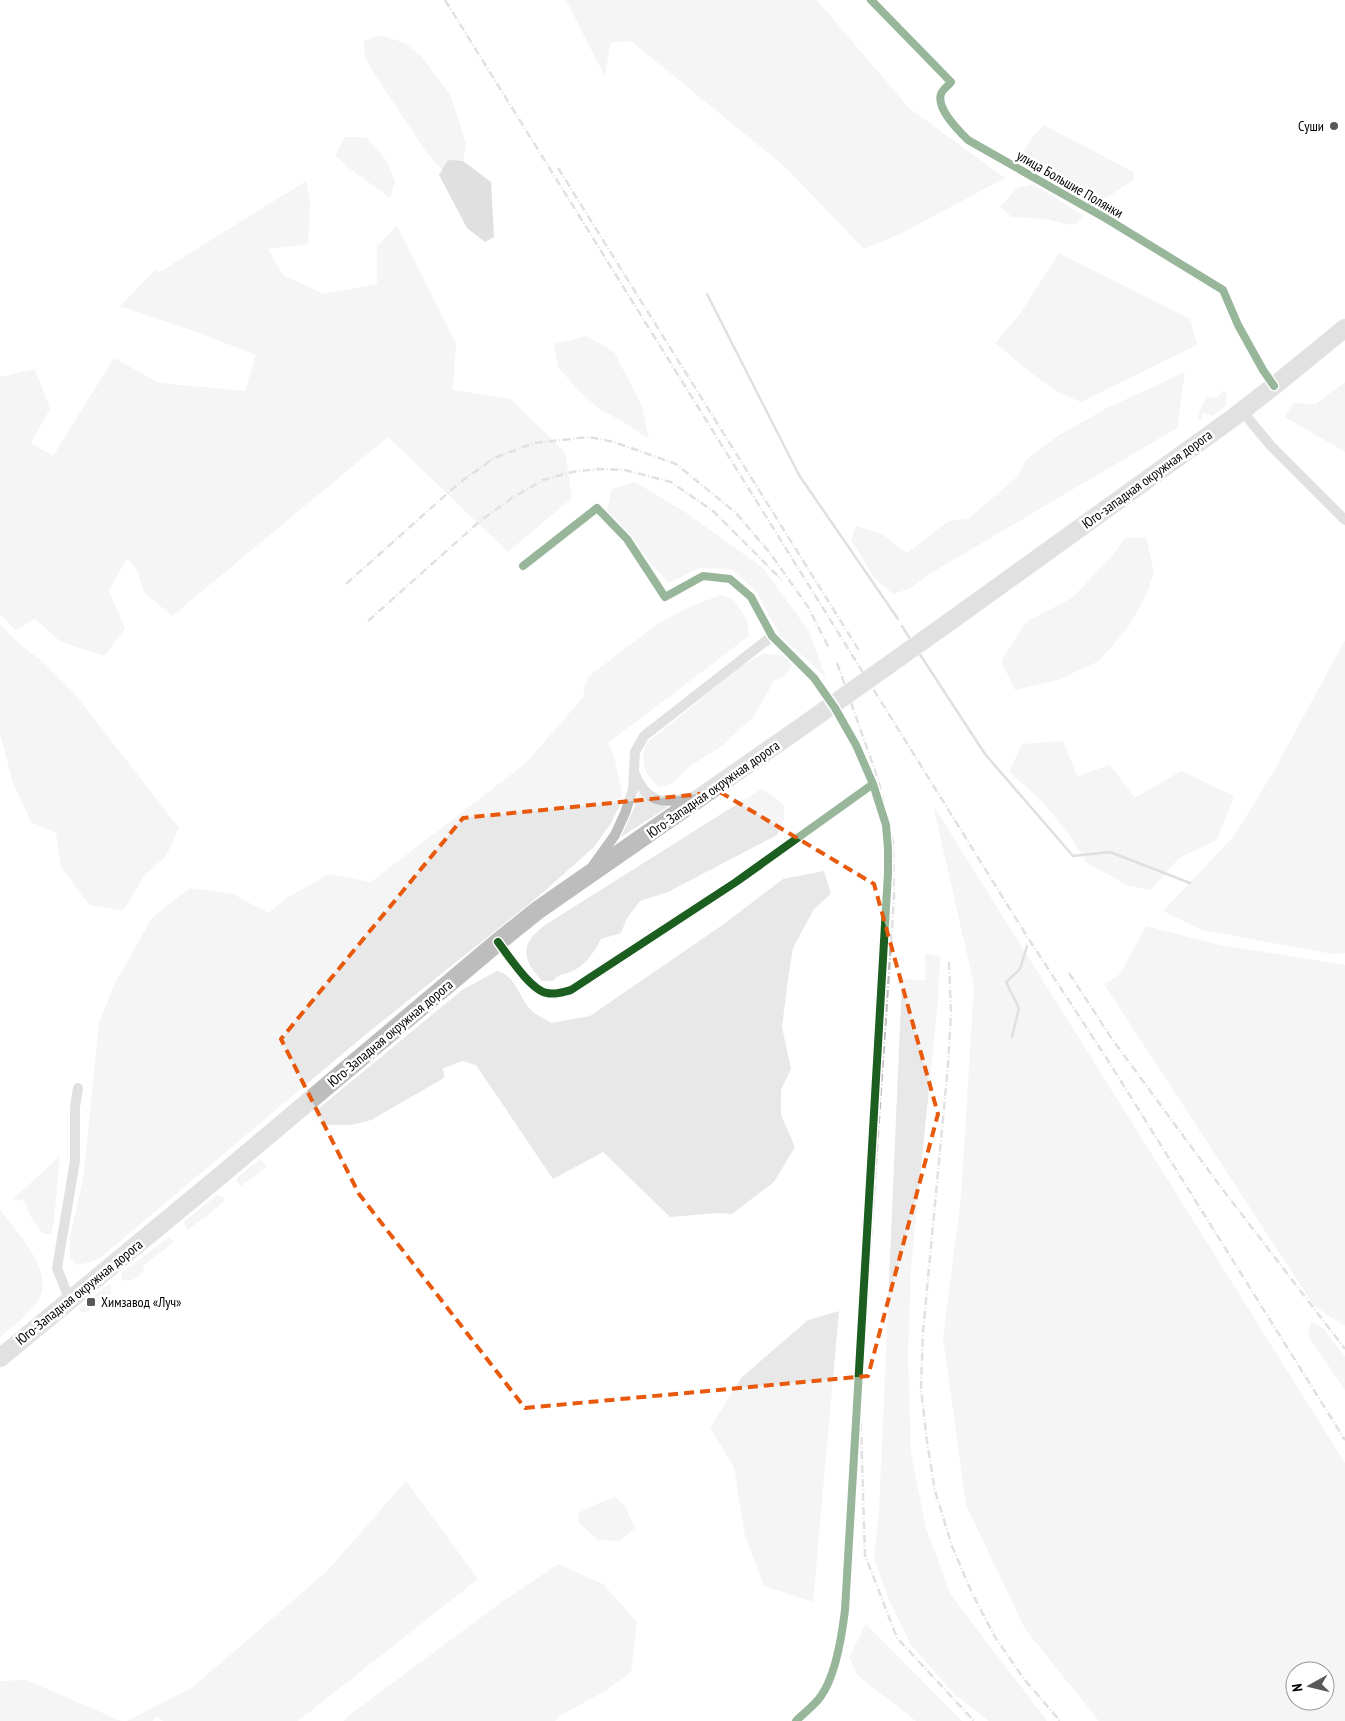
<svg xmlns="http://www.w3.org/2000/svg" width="1345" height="1721" font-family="'PT Sans Narrow',sans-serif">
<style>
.green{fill:#e8e8e8;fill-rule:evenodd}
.water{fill:#bababa}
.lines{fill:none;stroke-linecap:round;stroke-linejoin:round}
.stream{stroke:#bababa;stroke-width:2.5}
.highway-casing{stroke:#dbdbdb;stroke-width:19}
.street{stroke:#bdbdbd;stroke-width:10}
.highway{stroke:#bdbdbd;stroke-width:18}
.rail{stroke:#bdbdbd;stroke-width:2.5;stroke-dasharray:8 2.5 1 2.5;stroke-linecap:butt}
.highway-bridge-casing{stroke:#dbdbdb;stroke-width:19;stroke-linecap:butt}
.highway-bridge{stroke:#bdbdbd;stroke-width:18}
.cycleway-casing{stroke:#fff;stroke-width:11}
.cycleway{stroke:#1b5e20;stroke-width:8}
.marked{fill:none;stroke:#e8590c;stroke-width:4;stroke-dasharray:10 6;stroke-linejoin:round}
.poi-dot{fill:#595959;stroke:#fff;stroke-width:2}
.labels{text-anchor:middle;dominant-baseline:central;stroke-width:5;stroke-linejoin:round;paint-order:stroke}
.poi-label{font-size:14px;fill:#000;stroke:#fff;text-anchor:end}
.street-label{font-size:14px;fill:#000;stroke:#fff}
</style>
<rect width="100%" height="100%" fill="#fff"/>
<path class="green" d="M566,0H817L909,108L1005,178L902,233L864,249L785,167L631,41L610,43L605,77Z
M380,35L405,43L421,56L444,86L451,96L466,144L463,161H448L442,170L427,153L375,75L365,57L364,41Z
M1044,125L1133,172L1134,180L1098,203L1020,156L1035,134Z
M345,137H366L387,161L395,182L390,198L349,168L335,155Z
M306,181L310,200L308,244L268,249L283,275L324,294L377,284V246L397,226L456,344L453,390L511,399L565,452L572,498L508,552L388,437L172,616L144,592L137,571L127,558L109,591L125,629L104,656L61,642L35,619L15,630L0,614V377L35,369L50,409L31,443L53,456L114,358L159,383L245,391L256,355L197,332L120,306L156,269L158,273Z
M1033,184L1084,216L1076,224L1071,225L1045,219L1012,217L1000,207L1017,188Z
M1059,253L1190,319L1197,345L1081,402L1057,392L1030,372L995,343L1020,314Z
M587,336L614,352L642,406L649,439L622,421L599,409L577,389L558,367L554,344Z
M1185,372L1177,428L926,576L911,588L893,594L874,577L851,540L856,526L880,533L907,553L949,521L968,519L1018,476L1026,460L1059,435L1107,408Z
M1345,382V452L1285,417L1293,403L1316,404Z
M1224,390C1228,395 1226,401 1225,407L1212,416L1203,413L1201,417L1203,420L1199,421L1198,420C1199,410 1202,403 1209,396L1213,398L1217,397Z
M635,482L685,512L762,567L809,631L826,678L779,634L756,591L731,569L700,568L668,583L607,511L612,489Z
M1146,537L1154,572L1145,598L1128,627L1099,661L1058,680L1015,690L1001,661L1026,622L1072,598L1111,557L1125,538Z
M721,595L733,599L747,620L749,636L608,743L614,756L622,794L619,807L611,823L594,847L540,895L365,1035L101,1257L91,1262L77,1265L70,1258V1238L83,1179L99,1023L115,983L152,918L190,888L233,894L268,913L287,898L329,874L371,882L526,763L585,695L583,689L589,676L659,623L689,607Z
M0,624L19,644L42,661L74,693L179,828L166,856L144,876L123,911L89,905L61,867L56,833L31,822L13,783L0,734Z
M1345,640V953L1333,954L1202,930L1163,911L1234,836L1275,769Z
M762,654L783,655L792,665L786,675L774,681L754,716L722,746L690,766L673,783L660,787C645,779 638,757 647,743L740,667Z
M1063,741L1077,776L1110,765L1135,798L1181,771L1234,796L1217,840L1179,858L1151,890L1129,886L1087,863L1067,832L1040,799L1009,772L1022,744Z
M761,789L772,795L784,805V819L777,835L668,892L640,901L627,918L621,933L601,939C594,952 585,967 570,972C561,976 560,973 553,981H542C522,958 519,945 545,925Z
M639,791L655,803L668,807L621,837L634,808Z
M933,805L1345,1463V1721H1099L1025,1629L966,1505L943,1338L961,1197L974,985ZM1295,1671H1325V1701H1295Z
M824,871L831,894L814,909L793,948L788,979L782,1027L791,1069L781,1090V1115L795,1147L774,1182L732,1214L719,1213L670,1217L603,1152L553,1179L476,1065L462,1061L442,1069L444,1072V1078L371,1120L351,1125H321L319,1124L320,1120L314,1116L318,1109L462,990L497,971C517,976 518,997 531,1010C536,1015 545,1019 551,1023L590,1016L721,926L783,879Z
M1146,926L1220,945L1345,965V1326L1314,1306L1104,984L1120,974Z
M925,953L940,957L938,1001L911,1266L908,1356L911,1453L926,1528L951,1595L1047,1721H989L954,1694L911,1645L890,1602L874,1559L879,1513L902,979L925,980Z
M60,1156L54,1221L51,1234H43L32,1219L24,1201L13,1199Z
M260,1159L267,1166L241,1186L237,1182V1178Z
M217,1195L223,1196L225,1201L188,1230L184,1223L186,1220Z
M0,1210C16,1230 55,1272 39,1299C31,1312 12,1328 0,1337Z
M169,1237L174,1242L143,1266L144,1272C137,1277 131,1284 121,1279V1273Z
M109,1284L111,1286V1294L87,1312H82L79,1308Z
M839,1311L813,1602L764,1586L745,1536L734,1467L710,1428L741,1378L808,1320Z
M1311,1322L1323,1328L1345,1357V1390L1308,1336Z
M406,1481L478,1579L298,1721H163L157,1716L152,1721H127L193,1687L327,1571Z
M615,1497L625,1506L635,1528L620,1541L598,1540L579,1523L578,1513L599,1503Z
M558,1564L603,1584L637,1622L631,1672L605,1691L559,1716L555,1721H344L347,1717L503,1601Z
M866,1624L962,1721H916L857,1675L849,1657Z
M26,1680L121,1721H0V1681Z"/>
<path class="water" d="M448,160L463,161L491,182L494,237L485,242L467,228L439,175Z"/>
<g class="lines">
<path class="stream" d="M707,294L799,475L898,619
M902,626L912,642
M919,653L985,754L1073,856L1110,852L1190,883
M1012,1037L1019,1008L1006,982L1020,969L1027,946"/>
<defs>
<path id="highway" d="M945,625L1230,420L1274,386L1345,328
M0,1358L220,1176L498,942L538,910L797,730"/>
</defs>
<use href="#highway" class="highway-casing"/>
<path class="street" d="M871,0L951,82C948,86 942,90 941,94C936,109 959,131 968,140L1107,219L1223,290L1238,325L1263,370L1274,386
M1242,411L1271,446L1345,520
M523,566L597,508L627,539L665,597L703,576L730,579L751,597L772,636L814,678L835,708L856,745L873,784L886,825L888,849V873L845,1610C842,1635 836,1675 821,1696C815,1705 804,1713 796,1721
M635,774C648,806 665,803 694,797
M592,867L615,835L625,813L633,789L635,752L644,736L772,636
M498,942C508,955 531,991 547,993C555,995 563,992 571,990L736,882L873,784
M70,1301L57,1268L75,1161V1107L78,1088"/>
<use href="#highway" class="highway"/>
<path class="rail" d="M445,0L1028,938L1107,1059L1345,1440
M558,168L860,652
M346,584L458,484L494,458L534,443L589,437L614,442L676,464L736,513L770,553L808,607L829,648
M368,621L480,521L512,498L543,480L572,472L598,469L625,470L671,482L713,511L782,580
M837,663L878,779L893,842L894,897L860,1398L865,1555L897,1638L974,1721
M949,962L951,1013L948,1065L923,1332L921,1388L927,1442L935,1491L952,1546L972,1593L995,1637L1024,1679L1060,1721
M1069,973L1112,1039L1220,1186L1345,1349"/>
<defs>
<path id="highway-bridge" d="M797,730L945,625"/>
</defs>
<use href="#highway-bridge" class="highway-bridge-casing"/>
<use href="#highway-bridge" class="highway-bridge"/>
<defs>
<path id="cycleway" d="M871,0L951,82C948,86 942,90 941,94C936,109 959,131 968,140L1107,219L1223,290L1238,325L1263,370L1274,386
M523,566L597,508L627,539L665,597L703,576L730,579L751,597L772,636L814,678L835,708L856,745L873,784L886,825L888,849V873L845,1610C842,1635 836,1675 821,1696C815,1705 804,1713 796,1721
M498,942C508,955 531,991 547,993C555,995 563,992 571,990L736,882L873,784"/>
</defs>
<use href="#cycleway" class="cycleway-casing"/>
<use href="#cycleway" class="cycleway"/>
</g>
<path d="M0 0H1345V1721H0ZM720,792L874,884L938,1114L868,1376L525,1408L359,1194L281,1039L463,818Z" fill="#fff" fill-opacity=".55" fill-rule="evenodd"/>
<path class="marked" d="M720,792L874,884L938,1114L868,1376L525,1408L359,1194L281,1039L463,818Z"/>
<g class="poi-dot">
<circle cx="1334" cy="126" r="5"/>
<rect x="86" y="1297" width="10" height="10" rx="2.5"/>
</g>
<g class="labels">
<g class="poi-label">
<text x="1324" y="126">Суши</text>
<text x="101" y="1302" text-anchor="start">Химзавод «Луч»</text>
</g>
<g class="street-label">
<text transform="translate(1070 184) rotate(30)">улица Большие Полянки</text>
<text transform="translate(1147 479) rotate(-36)">Юго-западная окружная дорога</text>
<text transform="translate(713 789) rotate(-35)">Юго-Западная окружная дорога</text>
<text transform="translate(390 1033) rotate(-40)">Юго-Западная окружная дорога</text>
<text transform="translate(79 1292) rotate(-39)">Юго-Западная окружная дорога</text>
</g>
</g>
<g transform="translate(1310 1686) rotate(262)"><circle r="24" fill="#ffffff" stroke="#999999"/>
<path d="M0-4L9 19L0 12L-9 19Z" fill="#595959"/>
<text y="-8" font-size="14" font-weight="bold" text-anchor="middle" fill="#000000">N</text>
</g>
</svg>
